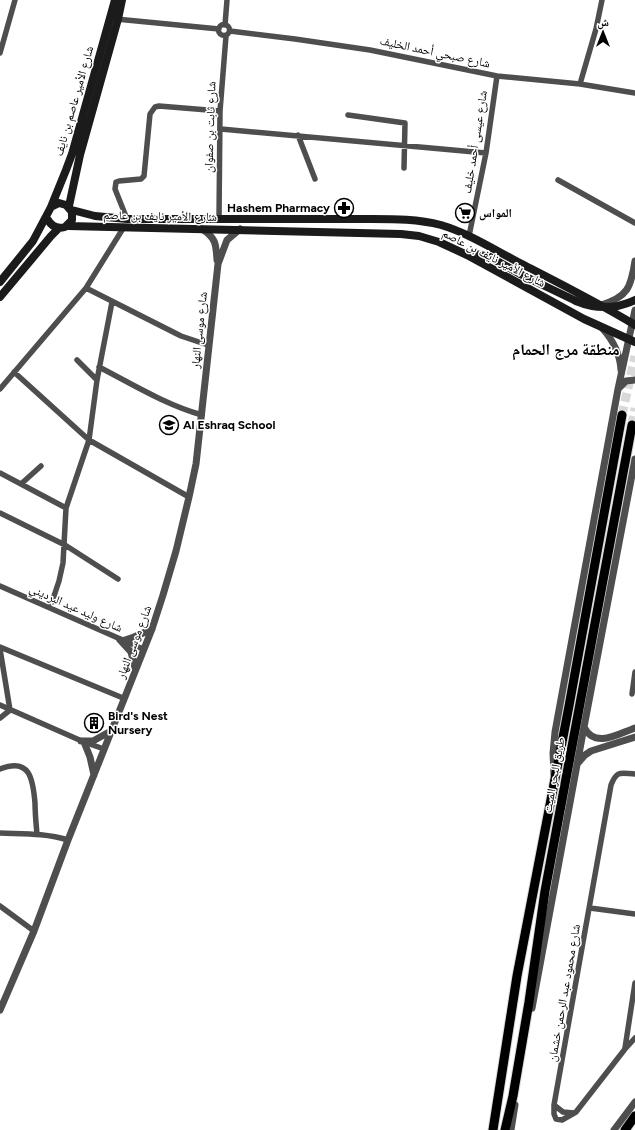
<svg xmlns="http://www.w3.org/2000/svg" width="635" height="1130" font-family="Figtree,'Noto Naskh Arabic',sans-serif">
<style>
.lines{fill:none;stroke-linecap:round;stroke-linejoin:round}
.primary-tunnel{stroke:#d9d9d9;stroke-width:9;stroke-dasharray:9 4.5;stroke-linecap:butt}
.primary-casing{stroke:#dbdbdb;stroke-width:11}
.trunk-casing{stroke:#dbdbdb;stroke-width:11}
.minor{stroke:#4e4e4e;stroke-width:5.5}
.tertiary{stroke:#4e4e4e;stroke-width:7}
.secondary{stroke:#1b1b1b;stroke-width:8}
.primary{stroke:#000;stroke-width:9}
.trunk{stroke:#000;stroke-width:9}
.secondary-bridge{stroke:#1b1b1b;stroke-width:8}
.labels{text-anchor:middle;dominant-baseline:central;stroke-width:3;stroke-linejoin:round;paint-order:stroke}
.street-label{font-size:12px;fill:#000;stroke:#fff}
.poi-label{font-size:12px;font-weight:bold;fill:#000;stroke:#fff;text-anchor:start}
.district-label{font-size:16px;font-weight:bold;fill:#000;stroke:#fff}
</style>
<rect width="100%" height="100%" fill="#fff"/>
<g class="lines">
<path class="primary-tunnel" d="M622,415L635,356
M632,425L635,408"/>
<defs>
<path id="primary" d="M493,1130L517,976L569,706L622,415
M505,1130L513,1096L529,1002L545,891L632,425"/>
<path id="trunk" d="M625,1130L635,1116"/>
</defs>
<use href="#primary" class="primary-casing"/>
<use href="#trunk" class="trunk-casing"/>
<path class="minor" d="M116,19L219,29
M218.5 30a5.5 5.5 0 1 1 11 0a5.5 5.5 0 1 1-11 0Z
M225,25L227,0
M230,31L295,39L370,50L497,76L580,84L635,93
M0,53L15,0
M580,84L596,29L602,0
M348,115L405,123L404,168
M221,129L486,153
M298,135L315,179
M558,180L635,223
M127,219L115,189L116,182L119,181L141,179L144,176L150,114L155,107L159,106L220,111
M219,219L220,111L226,36
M469,236L486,153L497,76
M86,288L181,336L208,345
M77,360L97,380
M99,367C132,384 166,405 202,415
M14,372L89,440L189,497
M0,389L86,288L124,227
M0,473L66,508
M21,484L41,466
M0,513L65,545L118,579
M0,586L143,649
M50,608L59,581L63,563L66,508L89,440L97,380L112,302
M0,647L123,698
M0,649L10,710L0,718
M632,694L635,672
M0,705L84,742L104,749
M0,769C30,757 33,779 35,803C35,813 36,823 37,834
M635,774C620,773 617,770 611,785L554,1105V1114L556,1119L562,1120L576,1112L625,1049L635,1038
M0,833C23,834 45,833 68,840
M0,906L34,931
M590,908L635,914
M625,1048L635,983
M554,1105L563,1112L574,1113"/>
<path class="tertiary" d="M202,229C216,238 216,244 217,260
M601,305C628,297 631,287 635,261
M602,328C613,340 620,354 621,370
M619,388L626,381L635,380
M120,640L131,652L135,668
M122,641L134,637L152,629
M584,727C595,749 618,734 635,728
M81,741H93L111,731
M84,742L90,757L94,775
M578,763L585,755L591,751L635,737
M554,774L553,753L555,732L618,389L635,310
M532,1008L584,727L635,459
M0,1010L34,931L68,840L152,629L163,595L176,551L189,497L196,464L218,264L227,240L240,229
M511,1130L515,1105
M614,1130L635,1102"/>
<path class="secondary" d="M69,206L80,155L118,19L122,0
M51,207L66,170L72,154L115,0
M72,210L95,216L127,219H372C395,219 418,219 441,225C468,233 493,249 518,262C557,282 597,302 635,325
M68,226L401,234L419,236L439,242L467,255L584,319L635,342
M467,255L475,254L490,257L522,275L576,301
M0,282L33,241L51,207L59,203L66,205L72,212V220L65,227C58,229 52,227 48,220
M0,297L51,236L59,228"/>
<use href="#primary" class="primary"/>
<use href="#trunk" class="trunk"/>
<path class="secondary-bridge" d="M576,301C595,309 616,309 635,300"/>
</g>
<defs>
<symbol id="pharmacy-ring" viewBox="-11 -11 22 22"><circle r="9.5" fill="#fff" stroke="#000" stroke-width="1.5"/><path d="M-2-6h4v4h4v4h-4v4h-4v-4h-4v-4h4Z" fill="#000"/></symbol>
<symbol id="supermarket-ring" viewBox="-11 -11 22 22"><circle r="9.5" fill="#fff" stroke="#000" stroke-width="1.5"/><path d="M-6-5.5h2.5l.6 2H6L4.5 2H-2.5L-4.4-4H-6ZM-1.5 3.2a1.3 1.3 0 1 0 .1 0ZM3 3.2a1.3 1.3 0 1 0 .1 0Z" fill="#000"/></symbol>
<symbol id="school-ring" viewBox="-11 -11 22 22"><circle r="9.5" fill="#fff" stroke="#000" stroke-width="1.5"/><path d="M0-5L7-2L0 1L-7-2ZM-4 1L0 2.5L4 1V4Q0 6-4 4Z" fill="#000"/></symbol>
<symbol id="building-ring" viewBox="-11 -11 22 22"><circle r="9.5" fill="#fff" stroke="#000" stroke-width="1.5"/><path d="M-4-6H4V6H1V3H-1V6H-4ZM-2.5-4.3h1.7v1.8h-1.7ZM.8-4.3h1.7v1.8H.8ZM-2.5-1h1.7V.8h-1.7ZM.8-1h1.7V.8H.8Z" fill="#000"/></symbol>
</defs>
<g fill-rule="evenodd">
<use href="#pharmacy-ring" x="333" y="197" width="22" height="22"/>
<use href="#supermarket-ring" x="454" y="202" width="22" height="22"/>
<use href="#school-ring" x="158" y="414" width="22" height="22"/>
<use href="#building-ring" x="83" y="712" width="22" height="22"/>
</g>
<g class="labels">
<g class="street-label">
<text transform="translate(435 52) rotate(12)">شارع صبحي أحمد الخليف</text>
<text transform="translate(74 101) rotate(-74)">شارع الأمير عاصم بن نايف</text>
<text transform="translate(210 127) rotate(-88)">شارع ثابت بن صفوان</text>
<text transform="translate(475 142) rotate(-81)">شارع عيسى أحمد خليف</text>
<text transform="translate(160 216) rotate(1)">شارع الأمير نايف بن عاصم</text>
<text transform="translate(494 258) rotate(27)">شارع الأمير نايف بن عاصم</text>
<text transform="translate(199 330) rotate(-84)">شارع موسى النهار</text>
<text transform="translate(76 608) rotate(24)">شارع وليد عيد البرديني</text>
<text transform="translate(134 642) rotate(-69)">شارع موسى النهار</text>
<text transform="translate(554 775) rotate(-80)">طريق البحر الميت</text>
<text transform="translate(564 993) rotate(-80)">شارع محمود عبد الرحمن خشمان</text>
</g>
<g class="poi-label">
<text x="330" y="208" text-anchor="end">Hashem Pharmacy</text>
<text x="479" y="213">المواس</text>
<text x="183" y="425">Al Eshraq School</text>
<text x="108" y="716">Bird's Nest<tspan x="108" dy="14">Nursery</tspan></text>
</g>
<g class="district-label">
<text x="566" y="349">منطقة مرج الحمام</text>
</g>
</g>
<g transform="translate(603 32)" stroke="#ffffff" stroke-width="3" paint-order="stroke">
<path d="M0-3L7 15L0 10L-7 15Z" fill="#000000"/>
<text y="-6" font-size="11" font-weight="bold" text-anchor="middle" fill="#000000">ش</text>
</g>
</svg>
